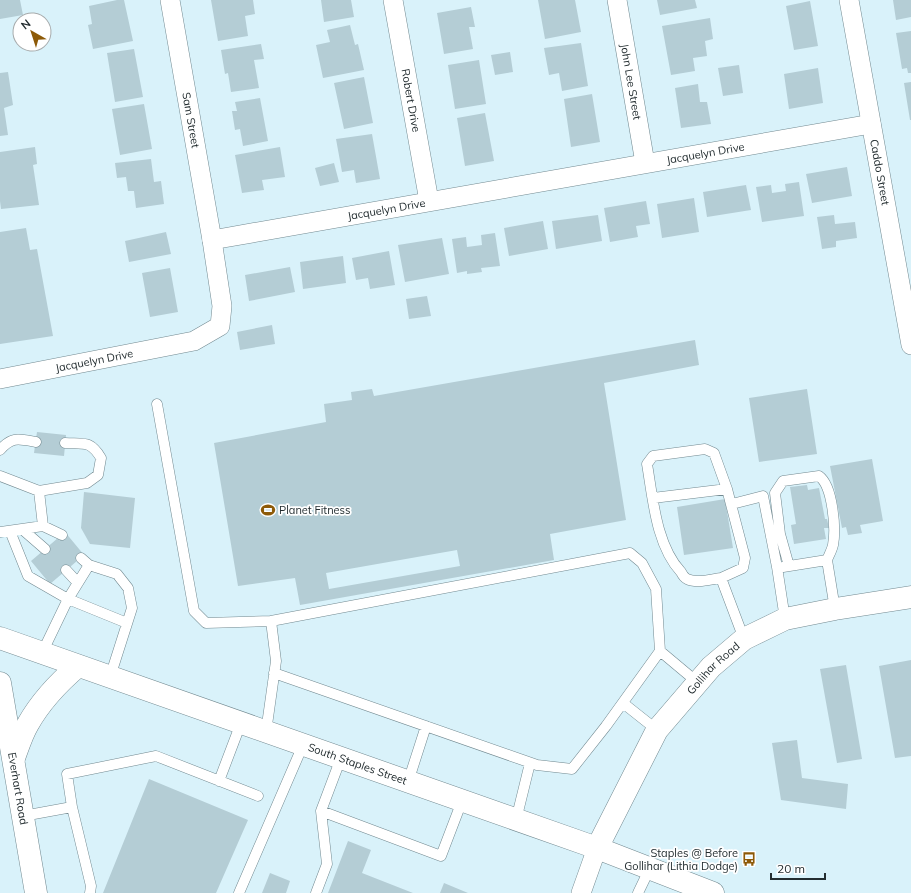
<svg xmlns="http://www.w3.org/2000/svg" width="911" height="893" font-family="Mulish,sans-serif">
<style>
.building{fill:#b4cdd5;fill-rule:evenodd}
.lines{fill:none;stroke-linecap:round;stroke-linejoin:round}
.lane-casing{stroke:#728990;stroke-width:11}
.street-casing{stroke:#728990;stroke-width:20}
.secondary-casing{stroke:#728990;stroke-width:23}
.primary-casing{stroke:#728990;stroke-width:23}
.lane{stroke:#fff;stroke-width:10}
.street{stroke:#fff;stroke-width:19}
.secondary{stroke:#fff;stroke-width:22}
.primary{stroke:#fff;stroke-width:22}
.labels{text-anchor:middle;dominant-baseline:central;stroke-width:3.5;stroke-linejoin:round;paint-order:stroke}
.street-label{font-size:11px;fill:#232d30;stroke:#fff}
.poi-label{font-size:11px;fill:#232d30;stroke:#fff;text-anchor:start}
</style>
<rect width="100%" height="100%" fill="#d9f2fa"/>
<path class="building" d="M0,0H20L23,15L0,19Z
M117,0H124L133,41L93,49L88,25L92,24L89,6Z
M211,0H253L255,14L245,16L248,36L218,41Z
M321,0H351L354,17L324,22Z
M538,0H575L581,32L545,39Z
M657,0H695L697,8L660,15Z
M893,0H911V17L896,20Z
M810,1L818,46L794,50L786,6Z
M471,7L475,27H469L473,49L444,54L437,13Z
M710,18L713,39L705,41L707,56L693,58L695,71L671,75L662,26Z
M350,25L355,45L358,44L364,70L323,78L316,45L330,42L327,30Z
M911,31V73H908L907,68L902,69L896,33Z
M581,43L588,86L562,91L559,73L549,75L544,48Z
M261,44L264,59L254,60L259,88L231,92L228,73L225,74L221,50Z
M134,49L143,97L115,102L107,53Z
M510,52L513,72L495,75L491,55Z
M479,60L486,104L455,109L448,65Z
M739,65L743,93L723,96L718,68Z
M818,68L823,103L789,109L784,74Z
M8,72L13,105L4,108L8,135L0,136V73Z
M364,77L373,123L344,129L334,83Z
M911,82V120H910L904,83Z
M698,84L700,102H707L711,124L681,128L675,88Z
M592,94L600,142L571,147L564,99Z
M260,98L268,141L243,146L240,129L235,130L232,111H237L235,102Z
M144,104L152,149L120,155L112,109Z
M485,113L494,161L465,166L457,118Z
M372,134L380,179L356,183L354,170L342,172L336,139Z
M35,147L37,164L33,165L39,205L1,209L0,201V152Z
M280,147L285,177L262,180L264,190L242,193L235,155Z
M151,159L154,182L161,181L164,204L136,208L134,191H128L126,177L117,178L115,163Z
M334,163L339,182L320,186L315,168Z
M847,167L852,196L812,203L806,174Z
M799,182L804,216L762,222L756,187L771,185L772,193L786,191L785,184Z
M746,185L751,210L707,217L703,192Z
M694,198L699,232L662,238L657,204Z
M646,201L650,224L636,226L638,237L610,242L604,208Z
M598,215L602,241L556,249L552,221Z
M834,215L835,224L855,222L857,238L836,241V247L822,249L817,217Z
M543,221L548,249L509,256L504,228Z
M26,228L30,250L37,249L53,336L0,344V232Z
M166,232L171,254L129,262L125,241Z
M495,233L500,266L481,268L482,272L467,274V271L457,273L452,239L466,237L467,247L482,245L481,235Z
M442,238L449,274L405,282L398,245Z
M389,251L395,285L370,289L368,278L356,280L352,258Z
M343,256L346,283L303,289L300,262Z
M290,267L295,292L249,301L245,275Z
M170,268L178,312L150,317L142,273Z
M427,296L431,316L409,319L406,299Z
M272,325L275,344L240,350L237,332Z
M695,340L699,365L604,383L626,520L550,534L554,560L300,605L295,578L238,586L214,443L326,422L324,404L352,400L351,392L372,389L374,396ZM457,550L460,566L329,589L326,573Z
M807,389L817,454L759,462L749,398Z
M37,432L66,435L64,456L34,453Z
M872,459L883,521L860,525L862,533L848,535L846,527L842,528L830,466Z
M807,485L808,490L819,488L825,519H827L829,528H824L826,539L794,544L791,525L796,524L790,487Z
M84,492L135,498L130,548L90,544L81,528Z
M725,499L733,548L684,555L677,507Z
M65,532L84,555L50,584L31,561Z
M911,660V756L895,758L879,666Z
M846,665L862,759L837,763L820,669Z
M797,740L802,778L848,784L846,809L781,800L772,743Z
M149,779L248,820L216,893H103Z
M348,841L371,850L362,873L413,893H328Z
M270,873L290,881L286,893H262Z
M444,883L468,893H440Z"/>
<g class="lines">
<defs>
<path id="lane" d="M157,404L194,611L206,623L271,621L276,661L266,732
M0,450C12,436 19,439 36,442
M0,476L39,491L43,526L0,532
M39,491L87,483L98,475L101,458C90,440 84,444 65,443
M653,498L727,489L714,453L705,449L653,456L647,464C653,499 656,545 681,572C682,574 685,578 687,579C697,584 711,579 721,578L744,639
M732,504L763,496L777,567L785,619
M43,526L62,535
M22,529L45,549
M10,531L28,576L68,599L42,653
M81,558L89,565L68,599L127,623
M89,565L117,574L128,588L132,608L110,677
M789,566L780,534L775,493L783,481L819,476C833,486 836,529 833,545C832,550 829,555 827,560
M783,567L827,560L835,609
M66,570L78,583
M721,578L743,568L745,558L727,489
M271,621L630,553L642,563L656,589L660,651L606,726L572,769L537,765L274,673
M660,651L697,682
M623,703L657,730
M219,781L241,723
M408,782L426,726
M321,811L441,856L462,801
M23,816L72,807
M516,820L530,763
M90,893L91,886L72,807L67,774L156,756L258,796
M239,893L303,745
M316,893L327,864L321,811L341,758
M638,893L650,868"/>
<g id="street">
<path id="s1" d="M393,0L429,201"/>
<path id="s2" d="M617,0L645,163"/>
<path id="s3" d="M849,0L911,345"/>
<path id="s4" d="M212,240L871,124"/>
<path id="s5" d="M0,379L194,341L220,326L222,306L212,240L170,0"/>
<path d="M581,893L597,848"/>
</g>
<g id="secondary">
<path id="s6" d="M0,683L36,893"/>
<path id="s7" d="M597,848L657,730L711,667L744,639L785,619L835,609L911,597"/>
</g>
<g id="primary">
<path id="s8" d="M0,638L597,848L713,893"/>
<path d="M14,758C18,747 22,734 28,724C41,701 58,683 78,666"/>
</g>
</defs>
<use href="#lane" class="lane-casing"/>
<use href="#street" class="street-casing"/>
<use href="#secondary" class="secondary-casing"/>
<use href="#primary" class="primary-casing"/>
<use href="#lane" class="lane"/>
<use href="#street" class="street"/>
<use href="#secondary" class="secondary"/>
<use href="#primary" class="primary"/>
</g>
<defs>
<symbol id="stadium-bare" viewBox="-9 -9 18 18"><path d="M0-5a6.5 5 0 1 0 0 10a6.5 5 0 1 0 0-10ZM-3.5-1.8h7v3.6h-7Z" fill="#8d5a08" stroke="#fff" stroke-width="2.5" paint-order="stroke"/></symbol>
<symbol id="bus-bare" viewBox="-9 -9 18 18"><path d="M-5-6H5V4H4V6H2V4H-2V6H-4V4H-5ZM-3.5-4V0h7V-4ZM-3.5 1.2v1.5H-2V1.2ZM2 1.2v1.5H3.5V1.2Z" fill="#8d5a08" stroke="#fff" stroke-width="2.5" paint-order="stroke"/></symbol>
</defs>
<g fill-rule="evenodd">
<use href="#stadium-bare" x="258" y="500" width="20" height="20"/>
<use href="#bus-bare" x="739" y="849" width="20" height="20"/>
</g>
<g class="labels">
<g class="street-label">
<text stroke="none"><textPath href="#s2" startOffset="83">John Lee Street</textPath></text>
<text stroke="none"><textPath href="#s1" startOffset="102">Robert Drive</textPath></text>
<text transform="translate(191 120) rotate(80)">Sam Street</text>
<text stroke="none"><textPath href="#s4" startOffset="501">Jacquelyn Drive</textPath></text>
<text stroke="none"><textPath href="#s3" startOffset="175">Caddo Street</textPath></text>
<text stroke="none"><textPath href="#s4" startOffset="177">Jacquelyn Drive</textPath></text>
<text stroke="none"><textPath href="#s5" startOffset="96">Jacquelyn Drive</textPath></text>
<text stroke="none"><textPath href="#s7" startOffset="216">Gollihar Road</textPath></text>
<text stroke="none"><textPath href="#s8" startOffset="379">South Staples Street</textPath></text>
<text stroke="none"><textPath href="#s6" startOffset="107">Everhart Road</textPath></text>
</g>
<g class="poi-label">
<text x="279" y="510">Planet Fitness</text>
<text x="738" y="853" text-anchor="end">Staples @ Before<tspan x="738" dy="13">Gollihar (Lithia Dodge)</tspan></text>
</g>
</g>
<g transform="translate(32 32) rotate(321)"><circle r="19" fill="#ffffff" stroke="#a7abac"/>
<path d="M0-3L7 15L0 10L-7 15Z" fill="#8d5a08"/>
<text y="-6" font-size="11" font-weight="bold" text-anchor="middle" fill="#232d30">N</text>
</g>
<path d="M771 873v6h54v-6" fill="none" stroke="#232d30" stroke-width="2"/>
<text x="777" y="873" font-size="12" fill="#232d30" stroke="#ffffff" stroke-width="3" paint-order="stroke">20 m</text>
</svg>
